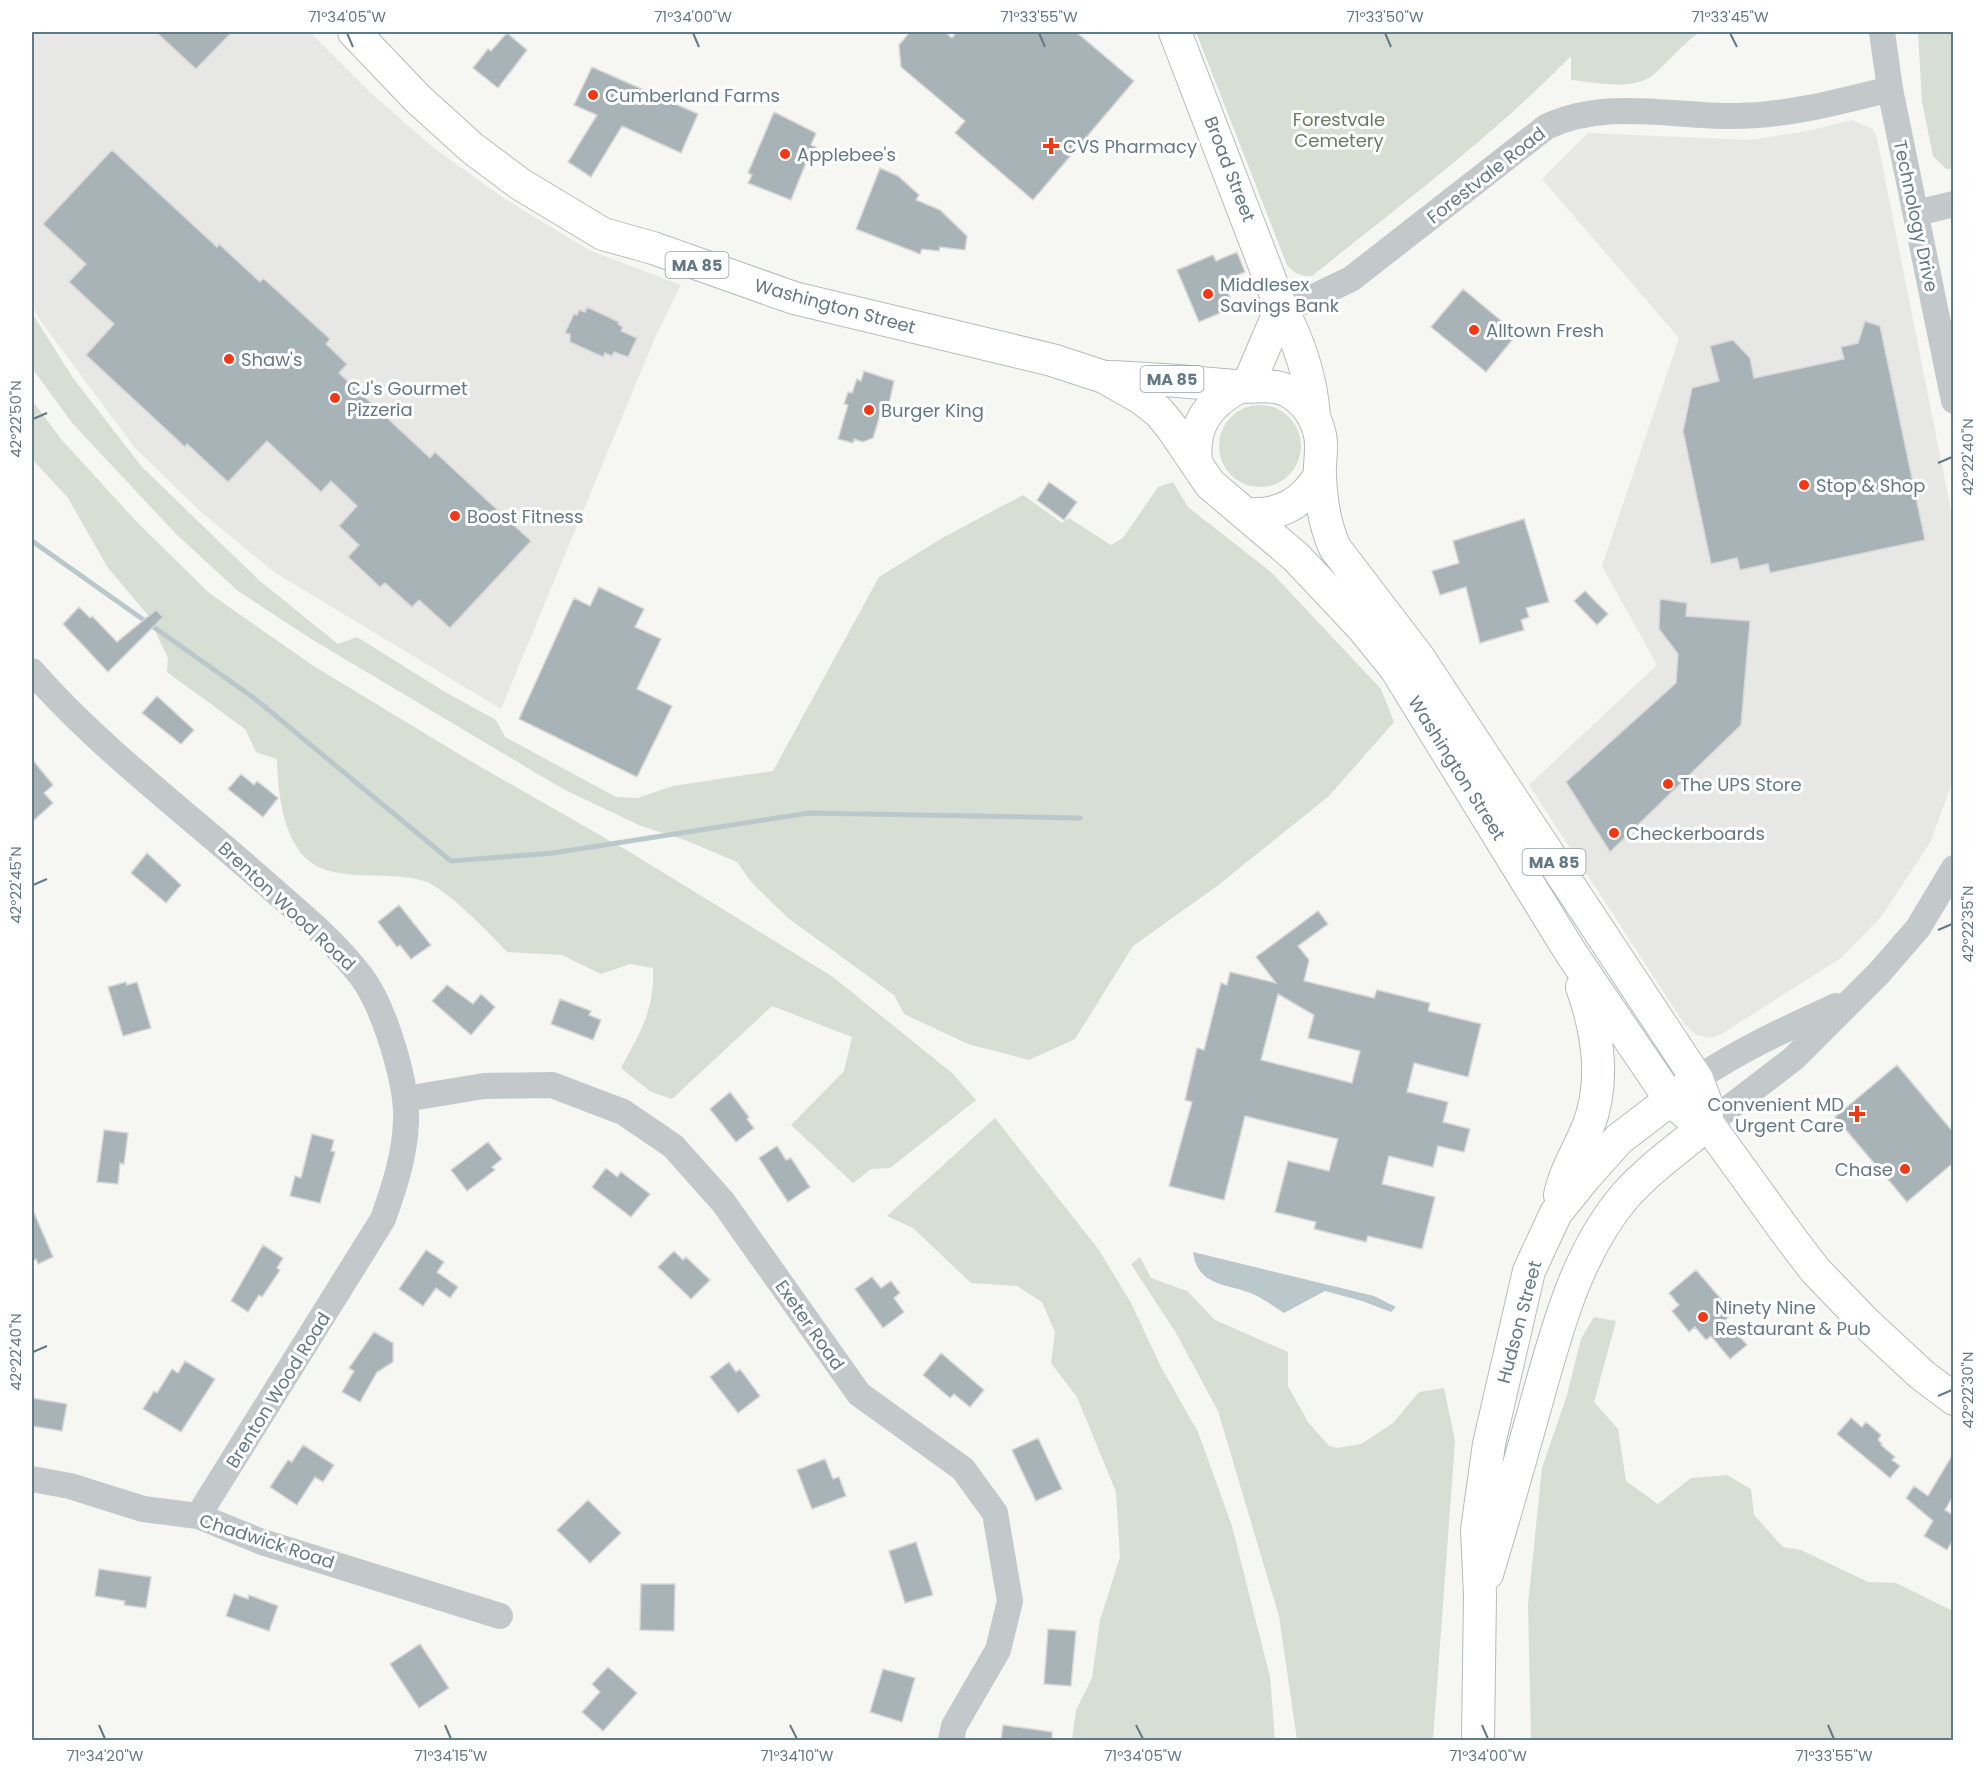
<svg xmlns="http://www.w3.org/2000/svg" width="1985" height="1772" font-family="Poppins,sans-serif">
<style>
.built{fill:#e7e7e5}
.green{fill:#d7ded3}
.water{fill:#bac8cc}
.lines{fill:none;stroke-linecap:round;stroke-linejoin:round}
.stream{stroke:#bac8cc;stroke-width:5}
.building{fill:#a8b3b8;stroke:#d7d7d5;stroke-width:1.5;fill-rule:evenodd}
.major-casing{stroke:#b6bbbe;stroke-width:34}
.minor{stroke:#c3c8cb;stroke-width:26}
.major{stroke:#fff;stroke-width:32}
.ticks{fill:none;stroke:#627986;stroke-width:2}
.poi-dot{fill:#f33815;stroke:#fff;stroke-width:2}
.labels{text-anchor:middle;dominant-baseline:central;stroke-width:6;stroke-linejoin:round;paint-order:stroke}
.shield{fill:#fff;stroke:#91a1aa;stroke-width:1.5}
.shield-label{font-size:16px;font-weight:bold;fill:#627986}
.poi-label{font-size:18px;fill:#627986;stroke:#fff;text-anchor:start}
.park-label{font-size:18px;fill:#697c62;stroke:#fff}
.street-label{font-size:18px;fill:#627986;stroke:#fff}
.neatline{fill:none;stroke:#627986;stroke-width:2}
.ticks-label{font-size:15px;text-anchor:middle;fill:#627986}
</style>
<rect width="100%" height="100%" fill="#f6f6f2"/>
<path class="built" d="M32,32H310L373,95L434,148L505,199L589,250L681,285L654,340L501,709L274,572L200,511L135,448L39,319L32,305Z
M1852,120L1873,129L1877,138L1953,521V780L1931,841L1882,916L1841,958L1720,1035L1710,1038L1696,1035L1685,1025L1529,785L1657,665L1602,566L1679,338L1542,179L1588,133L1750,140L1807,131Z"/>
<path class="green" d="M1196,32H1701C1682,42 1659,74 1645,80C1623,89 1594,82 1571,80V56C1492,137 1400,205 1312,276C1300,276 1295,274 1287,265Z
M1918,32H1953V169H1946L1933,156L1922,102Z
M32,313L73,378L142,467L260,581L338,644L357,637L445,692L496,720L505,737L616,797L637,798L673,786L773,771L879,577L944,537L1023,495L1062,523L1069,518L1111,545L1123,538L1158,487L1173,482L1188,507L1271,572L1381,689L1394,722L1329,796L1217,886L1133,946L1075,1039L1029,1060L968,1044L904,1014L894,995L788,918L752,883L737,862L685,840L641,826L563,789L313,640L238,591L176,534L73,424L32,368Z
M32,400L61,439L135,520L209,593L312,665L472,762L633,854L833,977L952,1073L976,1100L890,1168L871,1169L853,1183L791,1125L844,1071L852,1037L772,1006L672,1099L651,1092L621,1068C640,1033 655,1009 653,968L630,964L601,974L562,955L507,952C491,935 445,887 424,881C394,872 360,879 329,871C284,859 278,797 277,759L256,752L245,729L167,672L168,658L147,614L108,568L68,498L32,459Z
M1219 446a41 41 0 1 1 82 0a41 41 0 1 1-82 0Z
M995,1118L1099,1250L1131,1303L1161,1367L1198,1432L1232,1526L1270,1677L1275,1740H1072L1076,1710L1092,1678L1100,1620L1120,1557L1116,1492L1077,1397L1051,1363L1055,1332L1042,1302L1017,1286L971,1283L913,1228L887,1216Z
M1140,1257L1151,1278L1187,1291L1215,1320L1288,1352V1386L1308,1422L1329,1446L1337,1448L1361,1444L1393,1423L1419,1392L1444,1388L1455,1441L1433,1740H1297L1279,1616L1218,1411L1176,1333L1131,1264Z
M1594,1317L1616,1321L1594,1402L1618,1429L1626,1481L1658,1504L1691,1478L1727,1475L1751,1489L1754,1515L1783,1547L1801,1550L1868,1582L1896,1583L1953,1611V1740H1531L1528,1605L1542,1468L1567,1395L1581,1339Z"/>
<path class="water" d="M1193,1252L1374,1296L1396,1307L1391,1312L1362,1301L1325,1291L1284,1313C1275,1307 1265,1300 1255,1295C1231,1283 1198,1289 1193,1252Z"/>
<g class="lines">
<path class="stream" d="M32,541L254,698L451,861L553,853L809,813L1080,818"/>
</g>
<path class="building" d="M156,32H232L196,69Z
M910,32H945L952,38L957,32H1076L1134,81L1033,200L955,133L965,121L901,67L899,45Z
M507,33L527,50L498,88L473,68L488,49L491,51Z
M592,67L698,114L681,153L622,126L591,177L568,162L597,115L574,105Z
M774,112L816,133L811,145L816,147L810,162L807,160L791,200L748,183L752,175L748,173Z
M112,150L217,247L219,244L260,282L263,278L330,339L326,344L347,364L339,373L430,458L435,452L531,541L450,628L419,600L412,607L385,583L380,587L348,557L359,545L339,526L357,506L331,481L321,492L267,441L228,482L187,444L185,447L86,355L114,324L69,282L86,264L43,224Z
M880,168L898,176L919,195L916,200L940,210L967,236L965,250L940,247L939,251L922,249L920,254L856,229Z
M1237,252L1245,272L1223,281L1234,307L1199,322L1177,270L1213,255L1216,261Z
M1463,289L1517,334L1486,372L1431,327Z
M587,307L619,322L618,324L623,327L621,331L637,338L628,357L614,352L612,356L605,353L603,357L570,342V334L565,333L574,314L577,315L579,310L585,312Z
M1865,321L1880,326L1925,540L1770,573L1768,564L1740,570L1737,558L1711,564L1683,431L1692,388L1719,381L1710,346L1733,340L1750,358L1754,378L1844,359L1841,347L1858,343Z
M864,371L894,381L886,417L880,415L873,438L863,442L854,439L853,443L838,439L848,405L844,404L848,392L852,393L857,379L861,381Z
M1049,482L1077,502L1064,520L1037,500Z
M1524,519L1549,602L1526,608L1529,617L1521,620L1524,630L1480,643L1466,587L1440,595L1432,571L1459,563L1453,541Z
M599,587L644,609L635,627L661,639L637,689L672,706L637,777L519,719L574,598L590,606Z
M1585,591L1608,614L1597,625L1574,601Z
M1660,599L1687,603L1686,616L1750,621L1741,725L1610,852L1566,782L1676,683L1678,654L1659,629Z
M79,607L90,618L92,616L117,642L156,610L163,617L108,672L63,624Z
M157,696L194,730L181,744L142,713Z
M32,759L53,785L44,793L53,803L32,822Z
M241,774L254,785L257,781L278,798L263,817L228,789Z
M147,853L181,885L166,903L131,873Z
M399,905L431,945L411,959L400,945L397,947L378,922Z
M1318,911L1328,924L1298,946L1309,960L1304,981L1374,998L1377,990L1430,1003L1428,1011L1481,1024L1468,1077L1414,1063L1407,1092L1448,1102L1443,1122L1470,1129L1464,1152L1438,1146L1433,1167L1389,1156L1382,1184L1435,1197L1422,1249L1368,1236L1366,1242L1314,1229L1316,1222L1275,1212L1288,1161L1329,1171L1338,1139L1245,1116L1224,1200L1169,1186L1192,1102L1185,1100L1197,1048L1204,1050L1221,983L1227,985L1230,972L1276,983L1256,957ZM1278,994L1314,1015L1308,1038L1360,1051L1352,1083L1261,1060Z
M126,982L127,985L137,982L151,1028L123,1036L108,987Z
M447,985L473,1004L481,994L495,1007L471,1035L432,1001Z
M560,999L591,1011L589,1015L601,1020L593,1040L551,1024Z
M1897,1065L1953,1132V1163L1907,1202L1835,1117Z
M730,1092L749,1117L747,1119L754,1128L736,1142L710,1109Z
M104,1130L128,1133L124,1164L120,1163L118,1184L97,1182Z
M312,1134L334,1140L331,1151L335,1152L320,1203L290,1196L295,1176L301,1178Z
M488,1142L502,1159L492,1167L495,1170L467,1191L451,1170Z
M777,1146L786,1160L791,1158L810,1187L788,1202L759,1158Z
M606,1168L617,1177L621,1172L650,1194L631,1217L592,1187Z
M32,1208L53,1257L38,1264L36,1259L32,1261Z
M263,1245L283,1258L277,1268L280,1270L262,1297L259,1295L248,1312L231,1301Z
M426,1250L444,1262L437,1272L458,1287L450,1298L436,1288L423,1306L399,1289Z
M674,1251L683,1260L686,1257L710,1280L691,1299L658,1267Z
M1696,1270L1733,1313L1725,1320L1747,1345L1730,1359L1711,1336L1706,1340L1695,1327L1689,1332L1672,1311L1679,1305L1669,1293Z
M872,1277L881,1288L891,1281L900,1293L894,1298L904,1312L883,1328L855,1289Z
M374,1332L393,1343V1362L377,1372L360,1402L342,1392L354,1371L349,1368Z
M941,1353L984,1390L970,1407L954,1394L950,1398L923,1375Z
M185,1361L215,1379L181,1432L143,1409L154,1391L157,1393L172,1369L178,1373Z
M729,1362L736,1372L740,1369L760,1396L738,1413L710,1377Z
M32,1398L67,1404L62,1431L32,1426Z
M1851,1418L1862,1427L1866,1422L1881,1435L1878,1440L1882,1444L1881,1445L1895,1457L1892,1460L1900,1466L1890,1478L1837,1434Z
M1038,1438L1062,1489L1036,1501L1012,1450Z
M303,1445L334,1465L323,1482L315,1477L297,1505L270,1487L288,1460L292,1462Z
M1953,1454V1496L1945,1510L1953,1515V1539L1947,1550L1924,1536L1933,1521L1906,1498L1914,1486L1928,1496Z
M825,1459L833,1479L839,1477L846,1496L812,1509L797,1470Z
M588,1500L621,1533L590,1563L557,1530Z
M916,1542L933,1595L905,1603L889,1551Z
M99,1569L151,1577L146,1608L124,1605L125,1601L95,1596Z
M641,1584H675L674,1631L640,1630Z
M234,1594L248,1599L249,1595L278,1606L269,1631L226,1616Z
M1048,1629L1076,1631L1071,1686L1044,1684Z
M420,1644L449,1688L419,1708L390,1664Z
M608,1667L637,1693L603,1731L582,1712L600,1692L592,1684Z
M883,1669L915,1678L902,1722L870,1712Z
M1003,1725L1052,1732V1740H1001Z"/>
<g class="lines">
<defs>
<path id="major" d="M354,32L418,99L472,148L520,184L603,234L653,248L794,298L1052,360L1104,377L1141,398L1159,412L1172,428L1210,484L1296,557L1362,627L1396,669L1571,953L1670,1099L1687,1114L1708,1124
M1175,32L1281,308C1300,343 1311,377 1314,416
M1107,377C1150,378 1192,382 1235,386C1256,389 1274,381 1293,394C1308,404 1316,417 1320,435C1323,449 1319,462 1320,476C1321,500 1325,526 1335,548L1419,658L1697,1079L1705,1100L1708,1124L1792,1240L1815,1270L1865,1322L1922,1375L1954,1399
M1248,385L1281,308
M1196,463C1192,426 1207,404 1239,387
M1248,514C1281,516 1303,503 1320,475
M1560,1195C1565,1171 1579,1149 1588,1127C1606,1081 1598,1032 1582,987
M1487,1574C1504,1518 1520,1461 1536,1404C1556,1333 1576,1253 1625,1196C1649,1169 1680,1147 1708,1124
M1478,1740L1480,1595L1477,1530L1489,1444L1529,1271L1556,1213L1585,1177L1619,1139L1687,1087"/>
</defs>
<use href="#major" class="major-casing"/>
<path class="minor" d="M1882,32L1890,89L1954,401
M1916,213L1954,204
M1281,308L1303,302L1351,279L1546,127C1605,99 1669,116 1732,116C1786,116 1838,102 1890,89
M32,671C99,748 193,818 270,887C301,914 336,943 361,976C384,1006 408,1084 406,1122C405,1155 394,1188 383,1219L198,1516
M1697,1079C1741,1049 1788,1028 1836,1006
M405,1099L484,1086L552,1085L623,1112L673,1146L723,1202L859,1394L963,1469L995,1513L1010,1601L998,1650L954,1726L951,1740
M1708,1124L1793,1059L1879,973L1918,928L1954,868
M32,1479L70,1486L143,1509L198,1516L262,1542L500,1616"/>
<use href="#major" class="major"/>
</g>
<path class="ticks" d="M347,33L353,47M693,33L699,47M1039,33L1045,47M1385,33L1391,47M1730,33L1737,47M33,419L47,413M1938,463L1952,457M33,885L47,879M1938,930L1952,924M33,1352L47,1346M1938,1396L1952,1390M99,1725L105,1739M445,1725L451,1739M790,1725L797,1739M1136,1725L1143,1739M1482,1725L1488,1739M1828,1725L1834,1739"/>
<g class="poi-dot">
<circle cx="593" cy="95" r="6"/>
<path d="M1048 137h6v6h6v6h-6v6h-6v-6h-6v-6h6z"/>
<circle cx="785" cy="154" r="6"/>
<circle cx="1208" cy="294" r="6"/>
<circle cx="1474" cy="330" r="6"/>
<circle cx="229" cy="359" r="6"/>
<circle cx="335" cy="398" r="6"/>
<circle cx="869" cy="410" r="6"/>
<circle cx="1804" cy="485" r="6"/>
<circle cx="455" cy="516" r="6"/>
<circle cx="1668" cy="784" r="6"/>
<circle cx="1614" cy="833" r="6"/>
<path d="M1854 1105h6v6h6v6h-6v6h-6v-6h-6v-6h6z"/>
<circle cx="1905" cy="1169" r="6"/>
<circle cx="1703" cy="1317" r="6"/>
</g>
<g class="labels">
<g class="shield">
<rect x="665.5" y="252" width="63" height="26" rx="4.5"/>
<rect x="1140.5" y="366" width="63" height="26" rx="4.5"/>
<rect x="1522.5" y="849" width="63" height="26" rx="4.5"/>
</g>
<g class="shield-label">
<text x="697" y="265">MA 85</text>
<text x="1172" y="379">MA 85</text>
<text x="1554" y="862">MA 85</text>
</g>
<g class="poi-label">
<text x="605" y="95">Cumberland Farms</text>
<text x="1063" y="146">CVS Pharmacy</text>
<text x="797" y="154">Applebee's</text>
<text x="1220" y="284">Middlesex<tspan x="1220" dy="21">Savings Bank</tspan></text>
<text x="1486" y="330">Alltown Fresh</text>
<text x="241" y="359">Shaw's</text>
<text x="347" y="388">CJ's Gourmet<tspan x="347" dy="21">Pizzeria</tspan></text>
<text x="881" y="410">Burger King</text>
<text x="1816" y="485">Stop &amp; Shop</text>
<text x="467" y="516">Boost Fitness</text>
<text x="1680" y="784">The UPS Store</text>
<text x="1626" y="833">Checkerboards</text>
<text x="1844" y="1104" text-anchor="end">Convenient MD<tspan x="1844" dy="21">Urgent Care</tspan></text>
<text x="1893" y="1169" text-anchor="end">Chase</text>
<text x="1715" y="1307">Ninety Nine<tspan x="1715" dy="21">Restaurant &amp; Pub</tspan></text>
</g>
<g class="park-label">
<text x="1339" y="119">Forestvale<tspan x="1339" dy="21">Cemetery</tspan></text>
</g>
<g class="street-label">
<text transform="translate(1230 169) rotate(69)">Broad Street</text>
<text transform="translate(1486 175) rotate(-38)">Forestvale Road</text>
<text transform="translate(1916 216) rotate(78)">Technology Drive</text>
<text transform="translate(835 306) rotate(15)">Washington Street</text>
<text transform="translate(1457 768) rotate(58)">Washington Street</text>
<text transform="translate(287 906) rotate(43)">Brenton Wood Road</text>
<text transform="translate(1519 1322) rotate(-75)">Hudson Street</text>
<text transform="translate(810 1325) rotate(55)">Exeter Road</text>
<text transform="translate(278 1390) rotate(-58)">Brenton Wood Road</text>
<text transform="translate(267 1541) rotate(18)">Chadwick Road</text>
</g>
</g>
<rect width="1985" height="1772" fill="none" stroke="#ffffff" stroke-width="66"/>
<rect x="33" y="33" width="1919" height="1706" class="neatline"/>
<g class="ticks-label">
<text x="347" y="22">71°34'05"W</text>
<text x="693" y="22">71°34'00"W</text>
<text x="1039" y="22">71°33'55"W</text>
<text x="1385" y="22">71°33'50"W</text>
<text x="1730" y="22">71°33'45"W</text>
<text transform="translate(16 419) rotate(-90)" y="5">42°22'50"N</text>
<text transform="translate(1968 457) rotate(-90)" y="5">42°22'40"N</text>
<text transform="translate(16 885) rotate(-90)" y="5">42°22'45"N</text>
<text transform="translate(1968 924) rotate(-90)" y="5">42°22'35"N</text>
<text transform="translate(16 1352) rotate(-90)" y="5">42°22'40"N</text>
<text transform="translate(1968 1390) rotate(-90)" y="5">42°22'30"N</text>
<text x="105" y="1761">71°34'20"W</text>
<text x="451" y="1761">71°34'15"W</text>
<text x="797" y="1761">71°34'10"W</text>
<text x="1143" y="1761">71°34'05"W</text>
<text x="1488" y="1761">71°34'00"W</text>
<text x="1834" y="1761">71°33'55"W</text>
</g>
</svg>
